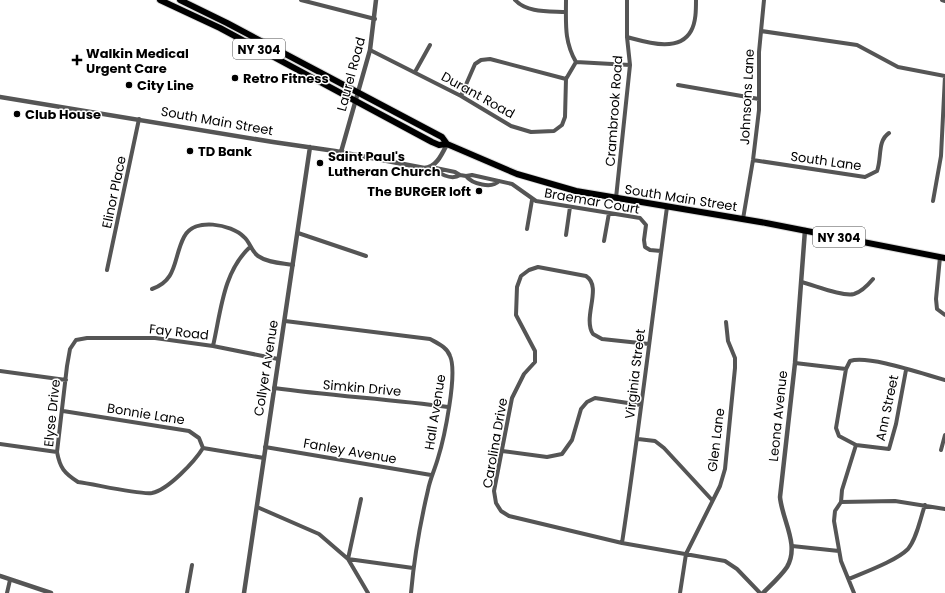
<svg xmlns="http://www.w3.org/2000/svg" width="945" height="593" font-family="Poppins,sans-serif">
<style>
.lines{fill:none;stroke-linecap:round;stroke-linejoin:round}
.primary-casing{stroke:#dbdbdb;stroke-width:8}
.minor{stroke:#555;stroke-width:4}
.tertiary{stroke:#555;stroke-width:4.5}
.primary{stroke:#000;stroke-width:6}
.poi-dot{fill:#000;stroke:#fff;stroke-width:1.5}
.labels{text-anchor:middle;dominant-baseline:central;stroke-width:3;stroke-linejoin:round;paint-order:stroke}
.shield{fill:#fff;stroke:#4c4c4c;stroke-width:1}
.shield-label{font-size:12px;font-weight:bold;fill:#000}
.poi-label{font-size:13px;font-weight:bold;fill:#000;stroke:#fff;text-anchor:start}
.street-label{font-size:13px;fill:#000;stroke:#fff}
</style>
<rect width="100%" height="100%" fill="#fff"/>
<g class="lines">
<defs>
<path id="primary" d="M160,0L220,28L432,142L439,145L447,144
M180,0L227,23L442,137L447,144
M447,144L517,174L576,191L766,223L945,258"/>
</defs>
<use href="#primary" class="primary-casing"/>
<path class="minor" d="M301,0L375,19
M515,0C527,13 549,11 566,12
M566,0C566,24 564,41 576,62
M942,0L945,1
M761,31L857,45L898,67L945,76
M627,37C646,42 679,53 691,31C696,22 696,10 696,0
M370,50L461,96L511,126L531,132L554,131L562,125L565,117L566,79L576,62
M576,62L630,65
M415,72L430,45
M678,85L759,99
M461,96L475,64L481,60L490,59L566,79
M753,160L865,177L877,171C882,158 877,141 889,133
M431,167L455,172L460,175L466,176L472,175L512,184L536,201L640,218L646,225L644,240L645,247L650,250L661,251
M431,167C438,173 451,181 460,175
M466,176C472,184 492,189 499,181
M616,198L630,65L627,37V0
M933,201L941,156L945,76
M743,219L753,160L759,110V52L764,0
M527,229L532,200
M298,233L366,256
M566,235L570,207
M604,241L609,213
M940,257L936,299L937,309L945,315
M107,270L139,119
M801,282C814,285 842,297 854,294C861,292 868,285 873,279
M152,289C178,280 173,258 184,237C194,217 231,224 244,237C250,242 251,251 258,256C268,263 282,263 293,265
M285,321L430,339C437,343 447,347 450,356C458,373 444,439 438,458C435,469 430,479 428,490C420,524 414,559 411,593
M649,344L602,339L593,334C582,317 603,287 586,276L538,267L529,270L521,276L517,287L516,315L535,351V362L524,374L512,398L494,491L496,503L501,511L509,516L622,543L725,561L737,569L760,593
M213,346C221,311 223,272 250,247
M795,363L846,369
M906,370L896,424L889,449L856,445L839,436L836,428L846,369L850,361C869,355 923,374 945,380
M0,371L66,380
M274,388C332,396 390,399 448,407
M63,411L189,431L199,438L203,448
M638,439L655,441L664,448L712,500
M0,444L57,452
M265,447L431,475
M203,448C195,461 168,490 152,493C139,495 94,484 78,482C64,473 60,468 57,452L67,366L70,349L76,340L87,338H155L213,346L278,359
M203,448L264,458
M941,450L945,435
M502,451L547,457L562,454L572,440L581,409L587,402L595,398L641,405
M361,499L348,559L413,568
M841,502L895,501L945,509
M257,507L319,534L348,559L368,593
M622,543C639,431 652,319 667,207
M792,546L839,551
M849,579C865,572 896,561 908,549C917,538 920,519 925,505
M7,593L10,580
M187,593L192,565
M680,593L686,554L720,486L725,469L735,368V358L728,341L726,322
M854,593L841,561L834,521L835,511L841,502L842,490L856,445"/>
<path class="tertiary" d="M0,97L273,142L335,151L424,168C436,168 442,154 447,144
M341,152L370,50L376,0
M0,576L51,593
M244,593L310,147
M763,593C771,585 781,576 787,567C800,545 782,520 780,497L795,363L805,230"/>
<use href="#primary" class="primary"/>
</g>
<g class="poi-dot">
<path d="M75 54h4v4h4v4h-4v4h-4v-4h-4v-4h4z"/>
<circle cx="235" cy="78" r="4"/>
<circle cx="129" cy="85" r="4"/>
<circle cx="17" cy="114" r="4"/>
<circle cx="190" cy="151" r="4"/>
<circle cx="320" cy="163" r="4"/>
<circle cx="479" cy="191" r="4"/>
</g>
<g class="labels">
<g class="shield">
<rect x="233" y="39" width="52" height="20" rx="3"/>
<rect x="813" y="227" width="52" height="20" rx="3"/>
</g>
<g class="shield-label">
<text x="259" y="49">NY 304</text>
<text x="839" y="237">NY 304</text>
</g>
<g class="poi-label">
<text x="86" y="53">Walkin Medical<tspan x="86" dy="15">Urgent Care</tspan></text>
<text x="243" y="78">Retro Fitness</text>
<text x="137" y="85">City Line</text>
<text x="25" y="114">Club House</text>
<text x="198" y="151">TD Bank</text>
<text x="328" y="156">Saint Paul's<tspan x="328" dy="15">Lutheran Church</tspan></text>
<text x="471" y="191" text-anchor="end">The BURGER loft</text>
</g>
<g class="street-label">
<text transform="translate(351 74) rotate(-75)">Laurel Road</text>
<text transform="translate(478 95) rotate(29)">Durant Road</text>
<text transform="translate(747 97) rotate(-87)">Johnsons Lane</text>
<text transform="translate(614 111) rotate(-86)">Crambrook Road</text>
<text transform="translate(217 121) rotate(10)">South Main Street</text>
<text transform="translate(826 161) rotate(8)">South Lane</text>
<text transform="translate(114 192) rotate(-78)">Elinor Place</text>
<text transform="translate(681 198) rotate(9)">South Main Street</text>
<text transform="translate(592 201) rotate(10)">Braemar Court</text>
<text transform="translate(179 332) rotate(6)">Fay Road</text>
<text transform="translate(266 368) rotate(-81)">Collyer Avenue</text>
<text transform="translate(635 374) rotate(-83)">Virginia Street</text>
<text transform="translate(362 388) rotate(5)">Simkin Drive</text>
<text transform="translate(887 408) rotate(-78)">Ann Street</text>
<text transform="translate(435 412) rotate(-81)">Hall Avenue</text>
<text transform="translate(52 413) rotate(-84)">Elyse Drive</text>
<text transform="translate(146 414) rotate(9)">Bonnie Lane</text>
<text transform="translate(778 416) rotate(-84)">Leona Avenue</text>
<text transform="translate(716 440) rotate(-83)">Glen Lane</text>
<text transform="translate(495 443) rotate(-80)">Carolina Drive</text>
<text transform="translate(350 451) rotate(10)">Fanley Avenue</text>
</g>
</g>
</svg>
